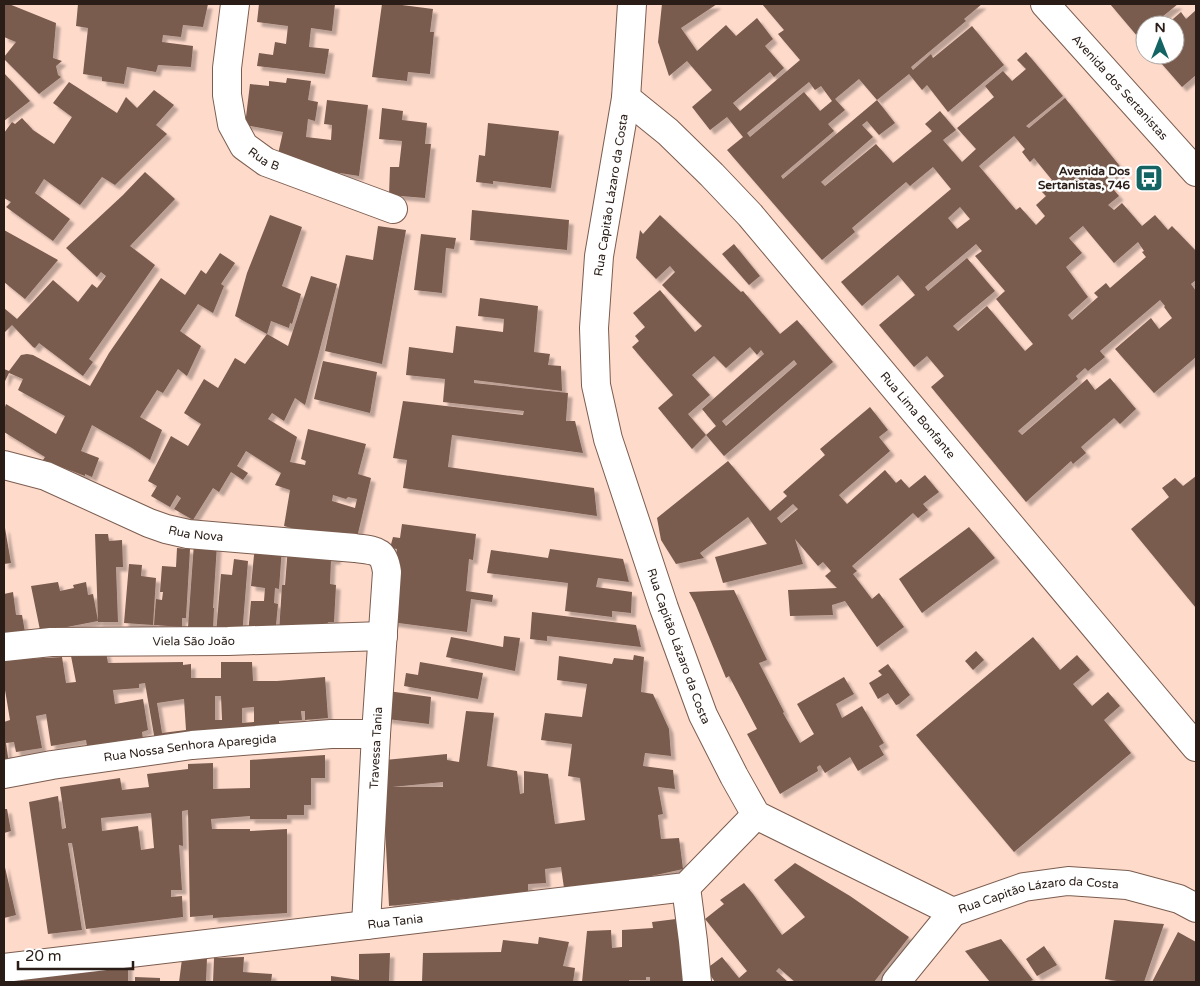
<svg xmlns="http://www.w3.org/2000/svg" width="1200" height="986" font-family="'Varela Round',sans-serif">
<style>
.building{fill:#795b4e;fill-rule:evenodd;filter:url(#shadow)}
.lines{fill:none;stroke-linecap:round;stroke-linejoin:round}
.street-casing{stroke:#7b5d4f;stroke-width:30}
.secondary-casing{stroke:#7b5d4f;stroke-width:30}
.street{stroke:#fff;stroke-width:28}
.secondary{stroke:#fff;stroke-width:28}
.labels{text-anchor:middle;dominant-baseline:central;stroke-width:5;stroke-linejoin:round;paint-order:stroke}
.street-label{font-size:12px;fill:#2a1d17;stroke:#fff}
.poi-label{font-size:12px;font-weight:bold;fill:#2a1d17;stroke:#fff;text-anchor:end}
</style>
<defs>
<filter id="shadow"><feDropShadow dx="4.5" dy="4.5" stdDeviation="1" flood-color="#0004"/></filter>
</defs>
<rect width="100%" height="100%" fill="#fedacb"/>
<path class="building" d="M4,4H9L56,23L53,58L62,61L56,66L58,75L61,77L39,94L4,59V57L16,42L4,37Z
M78,4H208L203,27L183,25L181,37L163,35L162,42L193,46L191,67L158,65L156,72L127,67L124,84L102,81V77L83,74L88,28L76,26Z
M259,4H335L332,31L311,28L309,47L329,49L325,74L257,66L259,53L273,55L275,42L286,44L288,26L257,22Z
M382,4H394L433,9L430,32H434L430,74L408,72L407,81L372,77Z
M662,4H717L681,28L697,51L726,25L736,36L757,18L773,39L765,46L784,68L774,77L770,72L733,103L740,111L800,60L778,34L784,30L762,4H982L964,19L966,21L911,67L913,70L931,54L933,58L972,26L1004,65L948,112L927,85L922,90L909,74L877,100L859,79L835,99L845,110L828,124L834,131L781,176L783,179L877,100L895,123L879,135L867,121L862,125L873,137L821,182L825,186L876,144L893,163L932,131L925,124L940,111L956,130L943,140L962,162L976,149L957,128L994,97L985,86L1003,71L1012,81L1026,69L1017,60L1026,52L1063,96L1026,126L1029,128L1065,98L1123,170L1108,183L1119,196L1108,205L1114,210L1122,203L1142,226L1155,215L1168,230L1172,226L1196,251V280L1191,284L1196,291V357L1154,393L1115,349L1151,318L1159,329L1172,318L1164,307L1165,306L1160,300L1100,351L1105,357L1088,371L1085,368L1076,376L1078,379L1018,431L1022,435L1087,379L1095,390L1110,378L1136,409L1120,424L1114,418L1081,447L1086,453L1073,464L1071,461L1026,502L931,387L944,376L927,356L914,367L879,325L915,295L898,275L862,306L841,282L951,189L933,167L910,186L906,182L852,228L855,232L822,260L727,150L743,137L727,117L710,130L692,107L712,90L687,61L669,76L658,42ZM809,82L815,90L821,86L832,101L820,111L804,92L750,137L747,133ZM1014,136L1025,149L1022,152L1030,162L1034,158L1052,180L1040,190L1046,196L1036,205L1045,216L1036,225L1020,207L1016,210L979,166ZM960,207L970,219L957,229L948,218ZM1083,226L1114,263L1138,242L1144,251L1142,252L1146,257L1110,288L1106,283L1094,293L1098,297L1072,320L1068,315L1088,297L1066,267L1082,253L1069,238ZM976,244L982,251L975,256L1005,291L996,299L1033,344L1025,351L987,306L958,331L953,326L995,291L967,258L928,291L925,287Z
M1110,4H1178L1152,25H1145V31L1138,37Z
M1196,10V75L1182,87L1154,55H1175V25H1166L1181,12L1186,19Z
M4,73L30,101L4,121Z
M287,78L311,81L308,100L318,102L315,121L308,119L306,137L331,140L332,125L324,124L327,100L368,105L359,176L276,163L283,132L245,125L250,84L269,86V81L286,83Z
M69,82L117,113L126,97L137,108L154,90L174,105L156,125L167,134L115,185L102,177L80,205L44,179L35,193L70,219L53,241L6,207L11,202L4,198V133L12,122L15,124L22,118L33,130L54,144L72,117L53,103Z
M382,108L403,111L402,120L427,123L425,144H431L425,198L389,195L390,167H399L402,141L379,139Z
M488,123L559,131L551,188L493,181V184L476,182L479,155L485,156Z
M145,172L175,199L130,246L155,265L89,359L93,362L83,376L39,343L35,348L33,347L12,325L4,333V308L17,319L53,280L78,302L92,284L97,288L106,276L101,272L97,277L66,248L123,195Z
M472,210L569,220L567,250L470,240Z
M270,215L302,227L282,286L301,294L292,324L290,323L289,328L271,321L267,334L288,346L311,276L337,284L305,405L295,398L284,421L272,413L268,419L297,437L290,462L305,465L306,461L301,459L308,429L366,444L358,474L371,478L355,546L284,526L290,490L275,485L281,473L246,451L237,466L248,473L243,480L231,472L219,492L213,488L193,520L174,509L181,498L177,495L170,507L151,496L157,486L148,481L171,436L188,446L201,424L184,413L204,379L218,388L235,358L245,364L267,334L235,316L247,273ZM333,495L346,499L348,497L357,499L355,508L332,501Z
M660,215L741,292L743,291L780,334L797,320L833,362L724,456L706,435L716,426L702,409L764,354L761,350L757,355L750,347L726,368L714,356L692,375L710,395L688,414L706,435L692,449L658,408L673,395L632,347L639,341L635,336L645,327L633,313L660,290L695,332L702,326L662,285L675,272L670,266L656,279L636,258L640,230L643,234ZM794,360L797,364L726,426L722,421Z
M378,226L406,230L382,364L325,351L346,255L373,260Z
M4,230L58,260L25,299L4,282Z
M421,234L456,238L454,249L446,248L442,293L414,290Z
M734,244L760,276L749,285L722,254Z
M220,253L235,263L221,284L224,286L213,313L198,304L180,331L201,346L187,376L178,369L163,393L157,390L140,417L162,430L150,460L132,448L92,425L81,451L99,458L92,477L85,474V476L43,460L45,457L4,432V410L6,404L56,434L65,416L18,390L23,379L9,373L4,383V369L9,371L21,355L27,354L33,355L90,386L109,353L161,278L185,295L201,270L206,274Z
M480,298L538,306L534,352L550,354L548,365L561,366L562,391L474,380V383L568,393L566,421H575L583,453L452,435L448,467L594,488L597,516L403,488L407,460L393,458L403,401L523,415L524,411L443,402L445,379L406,375L409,347L453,353L456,326L503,332L504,319L478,316Z
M323,361L377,372L370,413L314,399Z
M870,407L888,430L879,437L890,451L839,495L847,504L885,470L896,483L901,479L909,488L925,475L939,492L923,504L928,510L918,518L913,513L852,566L857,571L853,574L872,599L879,593L904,627L877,647L845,601L832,605L833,615L790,616L788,590L837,588L825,576L831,571L823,562L818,566L795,539L803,564L723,583L715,557L767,544L748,517L700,553L704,558L676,564L661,540L657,518L728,461L770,511L787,496L783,492L825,455L820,449ZM793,504L798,509L781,523L777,518Z
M1196,476V608L1131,529L1169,497L1162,488L1175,478L1183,486Z
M402,524L476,534L473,560L469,559L466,591L493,595L492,602L471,599L467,632L391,622L397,549L390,548L393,537L400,538Z
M969,527L995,558L922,613L899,579Z
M4,528H5L11,563L4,564Z
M95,534H108L109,541L122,540L123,567H116L118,622H98V621L67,627L40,630L31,586L58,582L60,591L74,588L73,585L86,582L88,595L93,594L98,621Z
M194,543L217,544L213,608H214L213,629L188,627Z
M255,545L282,547L279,589L275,588L274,603L278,604L275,636L248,634L251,601H264L265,588L251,586Z
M288,547L337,551L336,560H331L330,584L336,585L334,622H328L326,632L279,633L282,585H285Z
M177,548L190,549L186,618H182V627L154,625L156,599L162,600L163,592H160L162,566L176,567Z
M550,549L623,559L629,582L598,578L596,587L632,592L631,613L612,611V617L565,611L568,583L487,573L491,550L548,558Z
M234,559L248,561L242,636L216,634L221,574L232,575Z
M129,564L142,565L141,576L156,578L153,625L124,623Z
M734,590L767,660L759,663L784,712L783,713L800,743L814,734L797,704L844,677L854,694L836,704L842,718L862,706L884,743L879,746L884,755L858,771L850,757L825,773L820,765L817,767L818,771L780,794L747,734L757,729L729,676L726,678L695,603L689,592Z
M13,592L16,615H22L25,632L4,635V594Z
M532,612L636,625L641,647L547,636V641L530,639Z
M504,636L520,638L515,671L446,657L451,637L503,647Z
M1033,637L1060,670L1077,655L1090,670L1073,684L1092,706L1108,692L1120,706L1104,720L1131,753L1014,852L916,735Z
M976,651L984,660L973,670L965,661Z
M106,652L108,663L183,662V665L191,664V678H221V662H252L253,681H277L325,677L328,718L305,720V711H301L302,720L279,721L280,729L155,741L145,683L139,684V688L113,690L115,704L143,699L148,730L142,732L143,739L88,752L86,740L51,746L46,714L36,716L42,748L16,752L14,742L6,743L9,764L4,765V722L10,720L4,684V660L62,657L66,683L76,682L71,656ZM215,696H221L222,720H215ZM184,699L186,730L162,733L157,703ZM254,707V722L242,723V708Z
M634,655L644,657L641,692L653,694L669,729L671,756L645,753L643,766L673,770L675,789L658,787L663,814L658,815L661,839L679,838L683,869L629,881L564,888L561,867L545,869L546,883L528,884V892L389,906L383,787L385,760L447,754V760L459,762L466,711L494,713L487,766L517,771L520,794L524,793V771L548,774L555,824L585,820L580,778L568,776L572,744L541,740L545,713L582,717L587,684L557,680L559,656L612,664L614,658L633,660ZM443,782V787H392Z
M420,662L483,673L478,699L404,686L406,673L418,675Z
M888,664L910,695L899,704L896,705L888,693L878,699L869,683L882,675L878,671Z
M388,691L431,697L429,724L387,719Z
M325,755V778H311V805H304V815H287V819H250V816L211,819L212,829H250V831L287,829V913L213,918V915L190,917L188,810L182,811L183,846L179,845L182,890H171V897L182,896L183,917L86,929L72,843H68L82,930L48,934L29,802L58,796L62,829L66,828L60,787L120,778L122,790L149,787L147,774L188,769V764L213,763V789L250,788V760ZM151,813L154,848L141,850L138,826L102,831L101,818Z
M4,809H7L11,831L4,833Z
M4,863L16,915L4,918Z
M795,863L850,896L909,937L874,982H795L779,968L776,971L788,982H715L706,969L722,957L739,978L747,971L705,919L724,904L720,900L744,883L753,894L782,935L805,917L774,880Z
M684,918L689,982H650V977H646V980H629V982H582L587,931L611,930L612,948L622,947V930L653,928L652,922Z
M1114,920L1164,924L1144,982H1123L1105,979Z
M1178,932L1196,942V982H1152Z
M539,937L569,942L563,966L575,968L573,982H422L423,953L501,952L503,940L538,944Z
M1001,939L1033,980L1028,982H990L965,951Z
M1044,946L1057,965L1037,976L1026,959Z
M390,953L389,982H331V976L359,980V954Z
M244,957L243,972L272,974L271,982H213L214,958Z
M207,958L206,982H179L182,959Z
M128,964V982H24V975Z
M135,977L160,978V982H135Z"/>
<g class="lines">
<defs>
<g id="street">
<path id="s1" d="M235,4L227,68V95L232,124L244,146L266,162L393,209"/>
<path id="s2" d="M632,4L626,98L599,256L594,328L596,385L608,439L664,608L703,715L734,776L756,815L953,912L1024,887L1068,881L1127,885L1179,899L1196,908"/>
<path id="s3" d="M626,98L668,132L712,175L750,215L1196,747"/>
<path id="s4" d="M4,465L46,476L149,523L166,529L188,534L355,548C375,551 384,549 387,572L376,734L366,925"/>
<path id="s5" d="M4,647L51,642L228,641L383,636"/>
<path id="s6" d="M4,774L52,765L192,745L331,734H376"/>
<path d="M686,887L693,941L697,982"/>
<path id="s7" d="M4,968L686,887L756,815"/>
<path d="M896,982L953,912"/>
</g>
<g id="secondary">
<path id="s8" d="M1045,4L1196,172"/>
</g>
</defs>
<use href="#street" class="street-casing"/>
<use href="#secondary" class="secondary-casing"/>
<use href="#street" class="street"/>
<use href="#secondary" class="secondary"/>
</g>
<defs>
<symbol id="bus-square" viewBox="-11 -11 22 22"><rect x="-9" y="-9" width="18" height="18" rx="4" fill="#156464" stroke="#fff"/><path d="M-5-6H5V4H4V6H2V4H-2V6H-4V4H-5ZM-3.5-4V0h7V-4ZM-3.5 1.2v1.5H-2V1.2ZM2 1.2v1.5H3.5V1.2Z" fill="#fff"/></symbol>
</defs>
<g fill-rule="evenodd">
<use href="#bus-square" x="1133" y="162" width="32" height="32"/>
</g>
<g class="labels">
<g class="street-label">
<text stroke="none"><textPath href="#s8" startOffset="112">Avenida dos Sertanistas</textPath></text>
<text stroke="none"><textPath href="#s1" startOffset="170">Rua B</textPath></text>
<text transform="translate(611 195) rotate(-81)">Rua Capitão Lázaro da Costa</text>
<text stroke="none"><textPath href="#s3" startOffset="432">Rua Lima Bonfante</textPath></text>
<text stroke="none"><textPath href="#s4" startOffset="205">Rua Nova</textPath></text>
<text stroke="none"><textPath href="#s5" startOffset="190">Viela São João</textPath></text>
<text stroke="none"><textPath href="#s2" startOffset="658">Rua Capitão Lázaro da Costa</textPath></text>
<text stroke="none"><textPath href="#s6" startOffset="188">Rua Nossa Senhora Aparegida</textPath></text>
<text transform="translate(376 748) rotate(-87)">Travessa Tania</text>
<text stroke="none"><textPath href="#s2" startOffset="1152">Rua Capitão Lázaro da Costa</textPath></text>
<text stroke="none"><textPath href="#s7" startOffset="394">Rua Tania</textPath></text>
</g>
<g class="poi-label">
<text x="1130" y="171">Avenida Dos<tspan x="1130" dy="14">Sertanistas, 746</tspan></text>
</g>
</g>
<rect width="1200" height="986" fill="none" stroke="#2a1d17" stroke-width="10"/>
<g transform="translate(1160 40)"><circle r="24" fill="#ffffff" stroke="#aaa5a2"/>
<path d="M0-4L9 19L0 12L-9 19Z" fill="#156464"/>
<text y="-8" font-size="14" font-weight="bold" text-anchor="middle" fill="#2a1d17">N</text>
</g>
<path d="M18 961v8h115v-8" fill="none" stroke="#2a1d17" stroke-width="2.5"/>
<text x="25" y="961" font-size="15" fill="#2a1d17" stroke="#ffffff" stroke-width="4" paint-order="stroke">20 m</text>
</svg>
